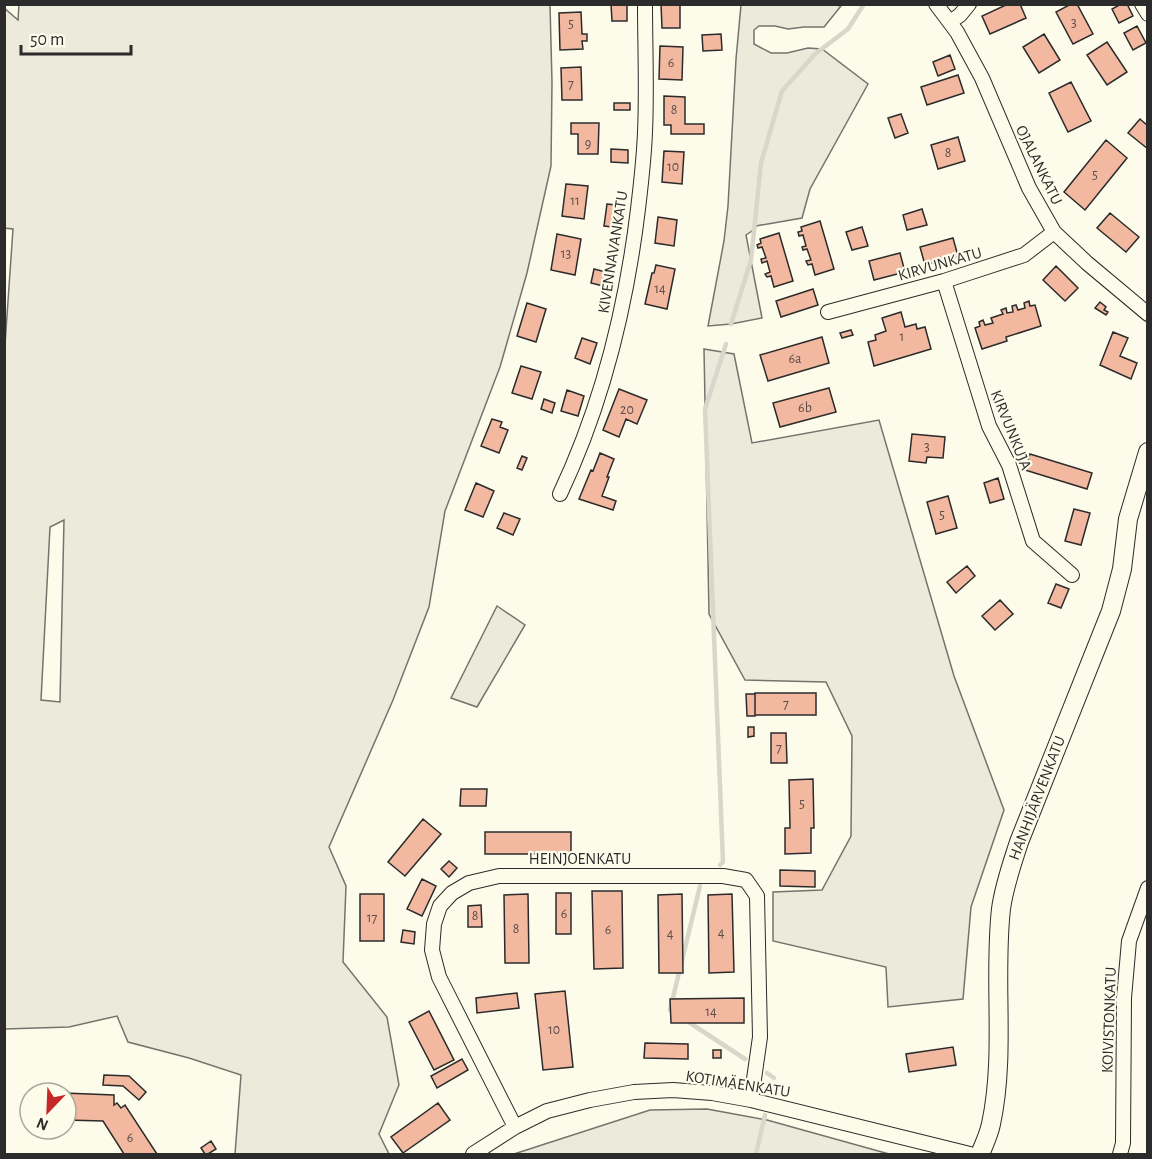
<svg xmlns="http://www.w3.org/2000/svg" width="1152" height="1159" font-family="'Alegreya Sans',sans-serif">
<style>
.green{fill:#ecebdb;stroke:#74746e;stroke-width:1.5;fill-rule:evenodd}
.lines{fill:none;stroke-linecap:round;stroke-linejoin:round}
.stream{stroke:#d8d7c9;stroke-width:4.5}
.building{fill:#f2b8a0;stroke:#2b2b2b;stroke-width:1.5}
.street-casing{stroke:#2b2b2b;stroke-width:16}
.secondary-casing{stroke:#2b2b2b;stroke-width:20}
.street{stroke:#fdfbea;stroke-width:14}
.secondary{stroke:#fdfbea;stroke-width:18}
.labels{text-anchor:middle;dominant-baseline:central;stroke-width:4.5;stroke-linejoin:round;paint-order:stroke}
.number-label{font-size:14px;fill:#5d4e48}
.street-label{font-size:16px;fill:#2b2b2b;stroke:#fdfbea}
</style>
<rect width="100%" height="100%" fill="#fdfbea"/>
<path class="green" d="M19,4L550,5L552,82L551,166L527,273L500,367L445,511L429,607L393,700L329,847L346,886L343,962L387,1017L399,1085L379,1134L389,1154H235L241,1075L189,1058L128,1042L117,1016L69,1027L5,1029L4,359L13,229L4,228V8L18,20ZM64,520L60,701V702L41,700L50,527Z
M835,5L841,6L824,27H804L788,29L775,26H759L754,30V44L771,53H787L808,48L822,49L868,84L810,189L802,218L756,226L755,229L746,235L762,318L731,324L708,326L724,241L728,206L736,59L741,5Z
M704,349L734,354L752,443L879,420L954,676L1004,810L971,907L963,999L888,1007L886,967L773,941V892L822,890L851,836L852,736L826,682L745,680L709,614Z
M497,606L525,625L477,707L451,698Z
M707,1109L767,1120L889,1154H514L650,1110Z"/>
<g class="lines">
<path class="stream" d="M731,324L751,260L761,163L782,91L815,54L848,29L864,4
M720,865L723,862L705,409L726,344
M675,1013L670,1010L700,886
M687,1021L745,1059
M767,1073L774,1078
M756,1154L765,1115"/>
</g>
<path class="building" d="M611,4H627V21H612Z
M661,4H680V28H662Z
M1008,4H1020L1026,18L990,34L982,16Z
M1071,4H1077L1093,34L1073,44L1056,12Z
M1121,4H1127L1133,16L1119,23L1112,9Z
M581,12L582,34H587V41H582L583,49L560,50L559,13Z
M1137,26L1146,43L1133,50L1124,33Z
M721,34L722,50L703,51L702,35Z
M1044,34L1060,60L1039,73L1023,47Z
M1107,42L1127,72L1107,85L1087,55Z
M660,46L683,47L682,80L659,79Z
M950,55L955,69L938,76L933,62Z
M581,67L582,100H562L561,68Z
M958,75L964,93L927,105L921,87Z
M1071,82L1091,121L1068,132L1049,93Z
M664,96L685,97V124H704V134H671V125H664Z
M614,103H630V110H614Z
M901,114L908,133L895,138L888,118Z
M1140,119L1148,126V149L1128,133Z
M571,123H599L598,154H578V134H571Z
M958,137L965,161L938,169L931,145Z
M1106,140L1127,158L1085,210L1064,192Z
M611,149L628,150V163L611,162Z
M664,151L684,152L682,184L662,182Z
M566,184L588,186L584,219L562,216Z
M607,204L623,206L621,228L604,226Z
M922,209L927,225L907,230L903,215Z
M1110,213L1139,237L1126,252L1097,228Z
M658,217L677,220L674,246L655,243Z
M820,221L834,269L815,275L812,264L808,265L806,261L811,260L807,249L803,250L802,247L806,246L803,235L799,236L798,232L802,231L801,227Z
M862,227L868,246L852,250L846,232Z
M779,233L793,281L774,287L771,276L767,277L765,274L770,272L767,261L762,263L761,259L766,258L762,247L758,248L757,245L761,243L760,239Z
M557,234L581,239L575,275L551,270Z
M953,238L958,256L925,265L920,247Z
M900,253L905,272L874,280L869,261Z
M656,265L675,269L667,309L645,304L652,273H654Z
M1056,266L1078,288L1065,301L1043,280Z
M594,269L610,273L607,287L591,283Z
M813,289L818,305L781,317L776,301Z
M1029,301L1030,306L1035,305L1041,326L1006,337L1007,341L982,349L975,328L980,326L979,322L983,320L985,325L993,323L991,318L1003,314L1001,310L1006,308L1007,313L1013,312L1012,306L1016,305L1018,310L1025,308L1024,303Z
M1100,302L1106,307L1104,310L1108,312L1106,315L1095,308Z
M527,303L546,309L536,342L517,336Z
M901,312L905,327L916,324L917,329L925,327L931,349L874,366L868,342L876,340L875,335L886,331L882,318Z
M851,330L853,335L842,338L840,333Z
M1113,332L1128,338L1120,356L1137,363L1131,379L1100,365Z
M822,337L829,363L768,381L760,355Z
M582,338L597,343L590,364L575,358Z
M521,366L541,372L532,399L512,393Z
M829,388L836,412L780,427L773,403Z
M619,389L647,400L637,424L626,419L619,437L603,430Z
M567,390L584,396L578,416L561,411Z
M544,399L555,403L552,413L541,409Z
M492,419L502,422L500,427L508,430L499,453L481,446Z
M912,434L945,437L943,458L927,457L926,463L909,461Z
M600,453L614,459L607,477H609L602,496L616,501L613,510L579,499L591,470L593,471Z
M1030,454L1092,473L1087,489L1025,470Z
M522,456L527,458L522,470L517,468Z
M998,478L1004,499L990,503L984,483Z
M476,483L494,491L483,517L465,510Z
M948,496L957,528L936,534L927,502Z
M1074,509L1090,513L1081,545L1065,541Z
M504,513L520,519L513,535L497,528Z
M967,566L975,576L956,593L947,582Z
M1056,584L1069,589L1061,608L1048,603Z
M1000,600L1013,614L995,630L982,616Z
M755,693H816V715H755Z
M746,694H755V716H747Z
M748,727H754V736L748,737Z
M771,733H786L787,763H771Z
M813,779L814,828H811V853L785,854V828H790L789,780Z
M461,789H487L486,806H460Z
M423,819L441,834L405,876L388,862Z
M485,832H571V854H485Z
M449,861L457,868L449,877L441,869Z
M780,870L815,871V887L780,886Z
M422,879L436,886L422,916L407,909Z
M592,891H622L623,968L594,969Z
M556,893H571V934H556Z
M360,894H384V941H360Z
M528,894L529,963H505L504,895Z
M682,894L683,973H659L658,895Z
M732,894L734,972L709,973L708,895Z
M481,905L482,927H468V906Z
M403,930L415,932L414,944L401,942Z
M565,991L573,1067L543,1070L535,994Z
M517,993L519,1008L477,1013L476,998Z
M744,998V1023H671L670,999Z
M429,1011L454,1060L434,1070L409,1022Z
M645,1043L688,1044V1059L644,1058Z
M953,1047L956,1065L909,1072L906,1054Z
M713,1050H721V1058H713Z
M462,1059L468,1070L437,1088L431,1076Z
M104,1075L129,1076L146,1092L139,1100L123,1086L103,1085Z
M38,1092L114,1095V1105L117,1103L121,1108L125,1105L157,1154H124L103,1121L66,1120V1093H38Z
M438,1103L450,1120L403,1153L391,1137Z
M211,1141L216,1149L208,1154H205L201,1148Z"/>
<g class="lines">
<defs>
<path id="street" d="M936,4L957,32L982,78L1029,188L1054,232L1087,263L1148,314
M1142,4L1148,14
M950,22L960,15L969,4
M944,281L989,426L1009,465L1033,541L1072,575
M828,312L944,281L1024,255L1054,232
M560,494C603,403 626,309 638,209C641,184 644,158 645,132C647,90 645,47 645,4
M515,1127L439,977L432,950L434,924L440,906L452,893L469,883L499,876H723L746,880L757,896L760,1037L751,1100
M473,1154L515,1127L547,1111L590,1100L634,1092L673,1090L712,1093L751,1100L970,1154
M1120,1154L1123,1143L1124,998L1129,941L1148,888"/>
<path id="secondary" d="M980,1154C984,1145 989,1134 991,1124C1006,1054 993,980 1001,909C1004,886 1012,864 1019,842L1111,611L1122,569L1128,519L1148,452"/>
</defs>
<use href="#street" class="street-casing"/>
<use href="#secondary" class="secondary-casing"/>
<use href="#street" class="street"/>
<use href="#secondary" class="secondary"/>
</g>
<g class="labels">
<g class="number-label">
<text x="1074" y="23">3</text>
<text x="571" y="24">5</text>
<text x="671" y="63">6</text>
<text x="571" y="84">7</text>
<text x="674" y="110">8</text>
<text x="588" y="144">9</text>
<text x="948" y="153">8</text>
<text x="673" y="167">10</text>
<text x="1095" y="175">5</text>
<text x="575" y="201">11</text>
<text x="566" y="254">13</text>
<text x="660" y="289">14</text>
<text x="902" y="337">1</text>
<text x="795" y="359">6a</text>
<text x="805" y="408">6b</text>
<text x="627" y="410">20</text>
<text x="927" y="447">3</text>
<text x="942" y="515">5</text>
<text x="786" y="704">7</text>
<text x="779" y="748">7</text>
<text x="802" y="804">5</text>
<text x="564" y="914">6</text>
<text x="475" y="916">8</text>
<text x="372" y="918">17</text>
<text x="516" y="929">8</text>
<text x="608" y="930">6</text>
<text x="721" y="933">4</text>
<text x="670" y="934">4</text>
<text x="711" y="1012">14</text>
<text x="554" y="1030">10</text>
<text x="130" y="1138">6</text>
</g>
<g class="street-label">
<text transform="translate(1039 165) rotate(64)">OJALANKATU</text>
<text transform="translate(613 252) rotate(-81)">KIVENNAVANKATU</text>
<text transform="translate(940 264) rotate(-16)">KIRVUNKATU</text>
<text transform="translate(1011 430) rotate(68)">KIRVUNKUJA</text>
<text transform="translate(1037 798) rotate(-69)">HANHIJÄRVENKATU</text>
<text x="580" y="859">HEINJOENKATU</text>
<text transform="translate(1109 1020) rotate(-88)">KOIVISTONKATU</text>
<text transform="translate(738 1084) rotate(9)">KOTIMÄENKATU</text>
</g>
</g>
<rect width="1152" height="1159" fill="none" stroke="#2b2b2b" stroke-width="12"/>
<g transform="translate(48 1111) rotate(203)"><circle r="28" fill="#fdfbea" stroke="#a9a89e" stroke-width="1.5"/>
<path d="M0-4.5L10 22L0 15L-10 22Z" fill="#c62828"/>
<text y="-9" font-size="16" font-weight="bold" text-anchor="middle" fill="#2b2b2b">N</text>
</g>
<path d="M21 45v9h110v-9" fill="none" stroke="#2b2b2b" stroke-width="3"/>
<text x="30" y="45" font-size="18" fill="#2b2b2b" stroke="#fdfbea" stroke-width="4.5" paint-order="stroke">50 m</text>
</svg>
